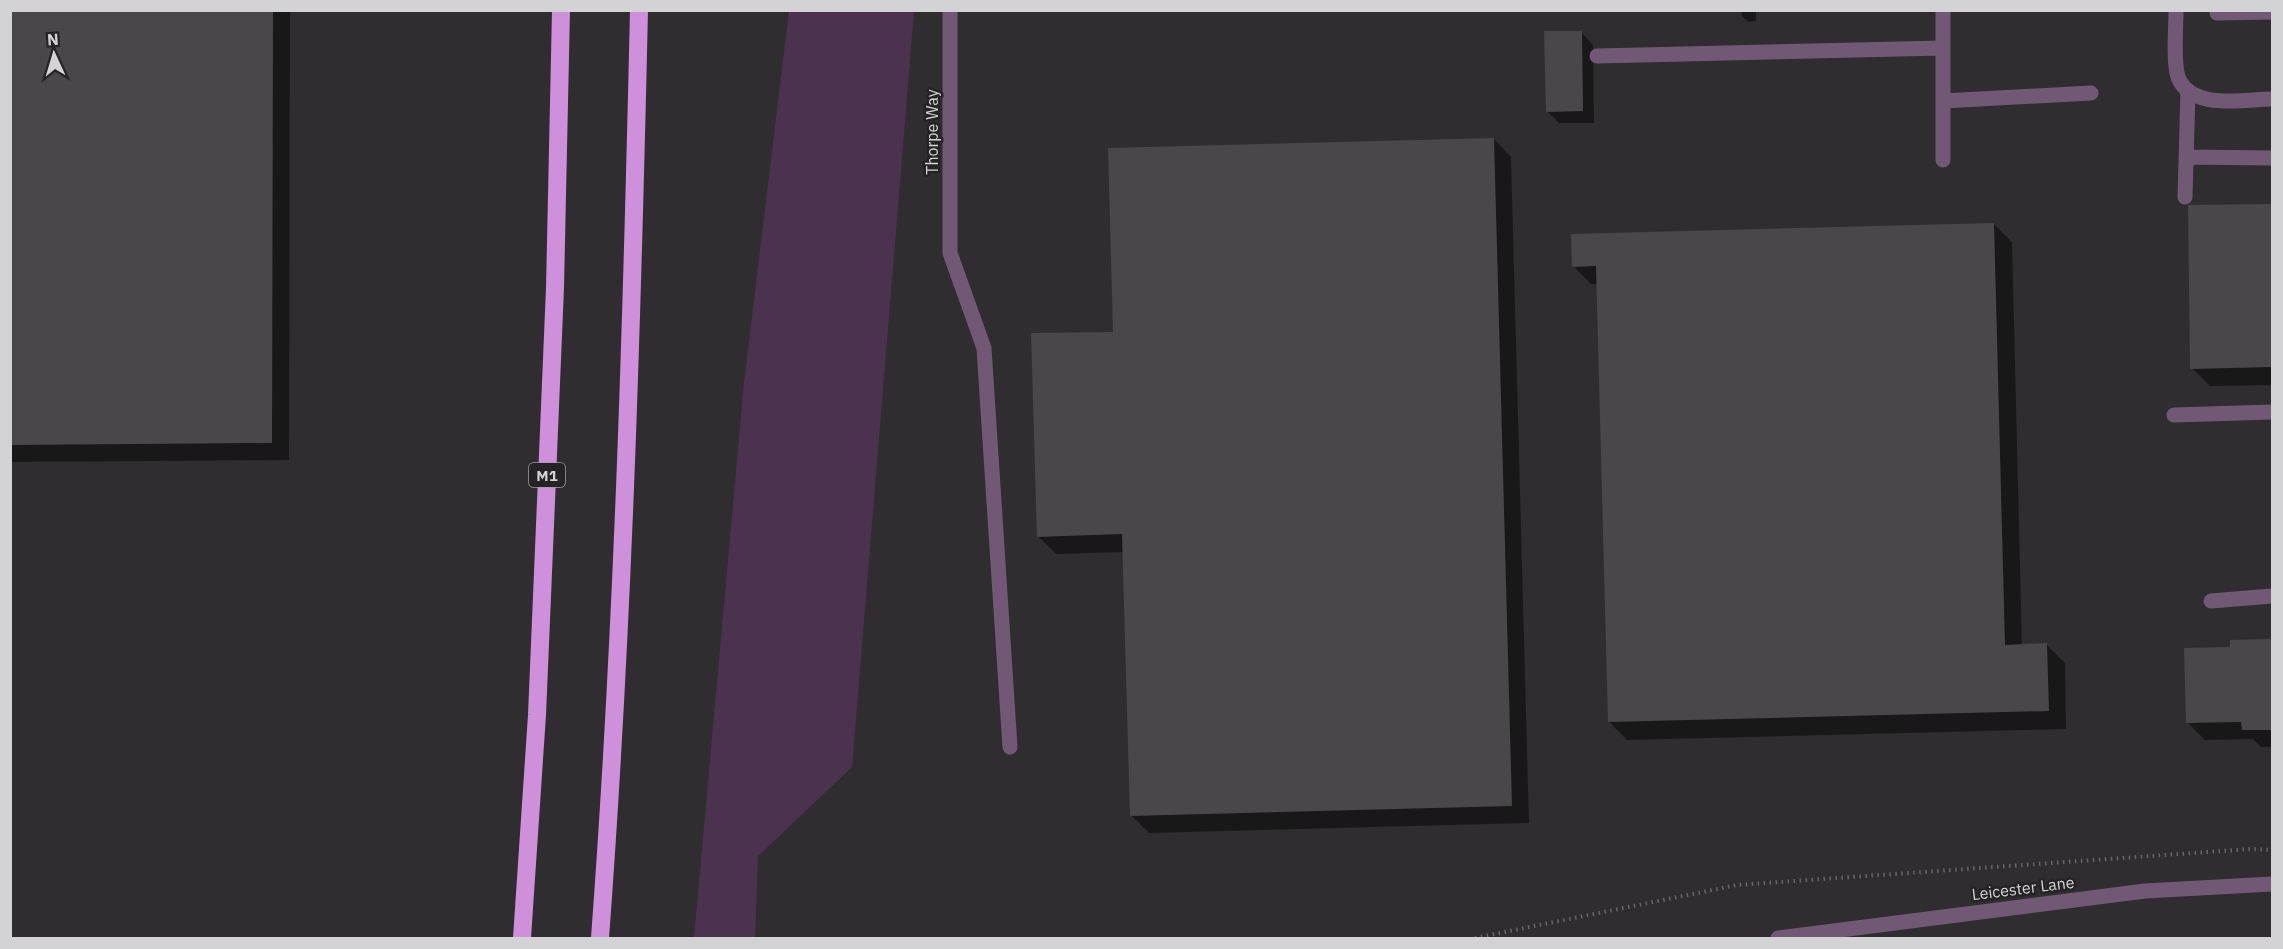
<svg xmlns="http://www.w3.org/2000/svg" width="2283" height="949" font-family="'IBM Plex Sans',sans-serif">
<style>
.green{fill:#4b3350}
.shadow{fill:#0007}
.building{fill:#4a474b}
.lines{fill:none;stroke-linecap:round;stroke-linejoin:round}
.path{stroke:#686668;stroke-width:4;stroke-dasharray:1.5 4.5;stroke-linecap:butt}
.minor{stroke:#715976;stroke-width:15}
.highway{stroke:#ce90da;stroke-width:18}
.labels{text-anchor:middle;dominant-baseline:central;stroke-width:5;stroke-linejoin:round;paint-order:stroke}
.shield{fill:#262326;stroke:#9f9ea0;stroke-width:1.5}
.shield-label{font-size:15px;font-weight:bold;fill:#d3d2d4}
.street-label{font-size:16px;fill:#d3d2d4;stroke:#262326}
</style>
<rect width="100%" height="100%" fill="#302d30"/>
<path class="green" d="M789,11H914L852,767L758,856L755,938H694L744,383Z"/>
<path class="shadow" d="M10,10H290L289,460L10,462Z
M1742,10H1756V21L1748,22L1742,16Z
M1581,32L1593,45L1594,123H1559L1547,111Z
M1494,139L1511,157L1529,823L1149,833L1131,815L1124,552L1056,554L1038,536L1115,333Z
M2272,206V385L2210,386L2192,368L2189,207Z
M1994,224L2012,242L2022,646L2047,645L2065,663L2066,729L1627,740L1609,722L1598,284H1591L1573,266Z
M2272,641V747H2261L2253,739L2205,740L2187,722L2232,648V642Z"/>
<path class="building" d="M10,10H273L272,443L10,445Z
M1544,31H1582L1583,111L1546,112Z
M1494,138L1512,806L1130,816L1122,534L1037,537L1031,333L1113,332L1108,148Z
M2272,204V367L2190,369L2188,205Z
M1994,223L2005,645L2047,643L2049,711L1608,722L1596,266L1572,267L1571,234Z
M2272,639V730H2242L2241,722L2186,723L2184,648L2230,647V640Z"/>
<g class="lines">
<path class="path" d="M1475,938L1737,885L2251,849L2272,850"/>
<path class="minor" d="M950,10V253L984,348L1010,747
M2176,10C2176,28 2173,61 2178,77C2191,111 2244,99 2272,99
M2217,13L2272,12
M1597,56L1943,48
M1943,101L2091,93
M2186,157L2272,158
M1943,160V10
M2185,197L2188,91
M2174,415L2272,412
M2211,601L2272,596
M1778,938L2145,891L2272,884"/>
<path class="highway" d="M522,938L537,715L555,288L561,10
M600,938C623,630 632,320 639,10"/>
</g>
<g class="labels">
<rect class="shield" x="529" y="463" width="36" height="24" rx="4.5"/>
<g class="shield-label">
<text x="547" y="475">M1</text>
</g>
<g class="street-label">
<text transform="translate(932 132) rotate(-90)">Thorpe Way</text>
<text transform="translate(2023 888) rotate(-7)">Leicester Lane</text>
</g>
</g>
<rect width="2283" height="949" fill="none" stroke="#d3d2d4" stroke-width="24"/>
<g transform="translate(54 54) rotate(356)" stroke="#262326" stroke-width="4.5" paint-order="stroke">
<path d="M0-4.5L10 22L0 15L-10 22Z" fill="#d3d2d4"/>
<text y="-9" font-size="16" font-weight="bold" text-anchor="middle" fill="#d3d2d4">N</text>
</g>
</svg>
